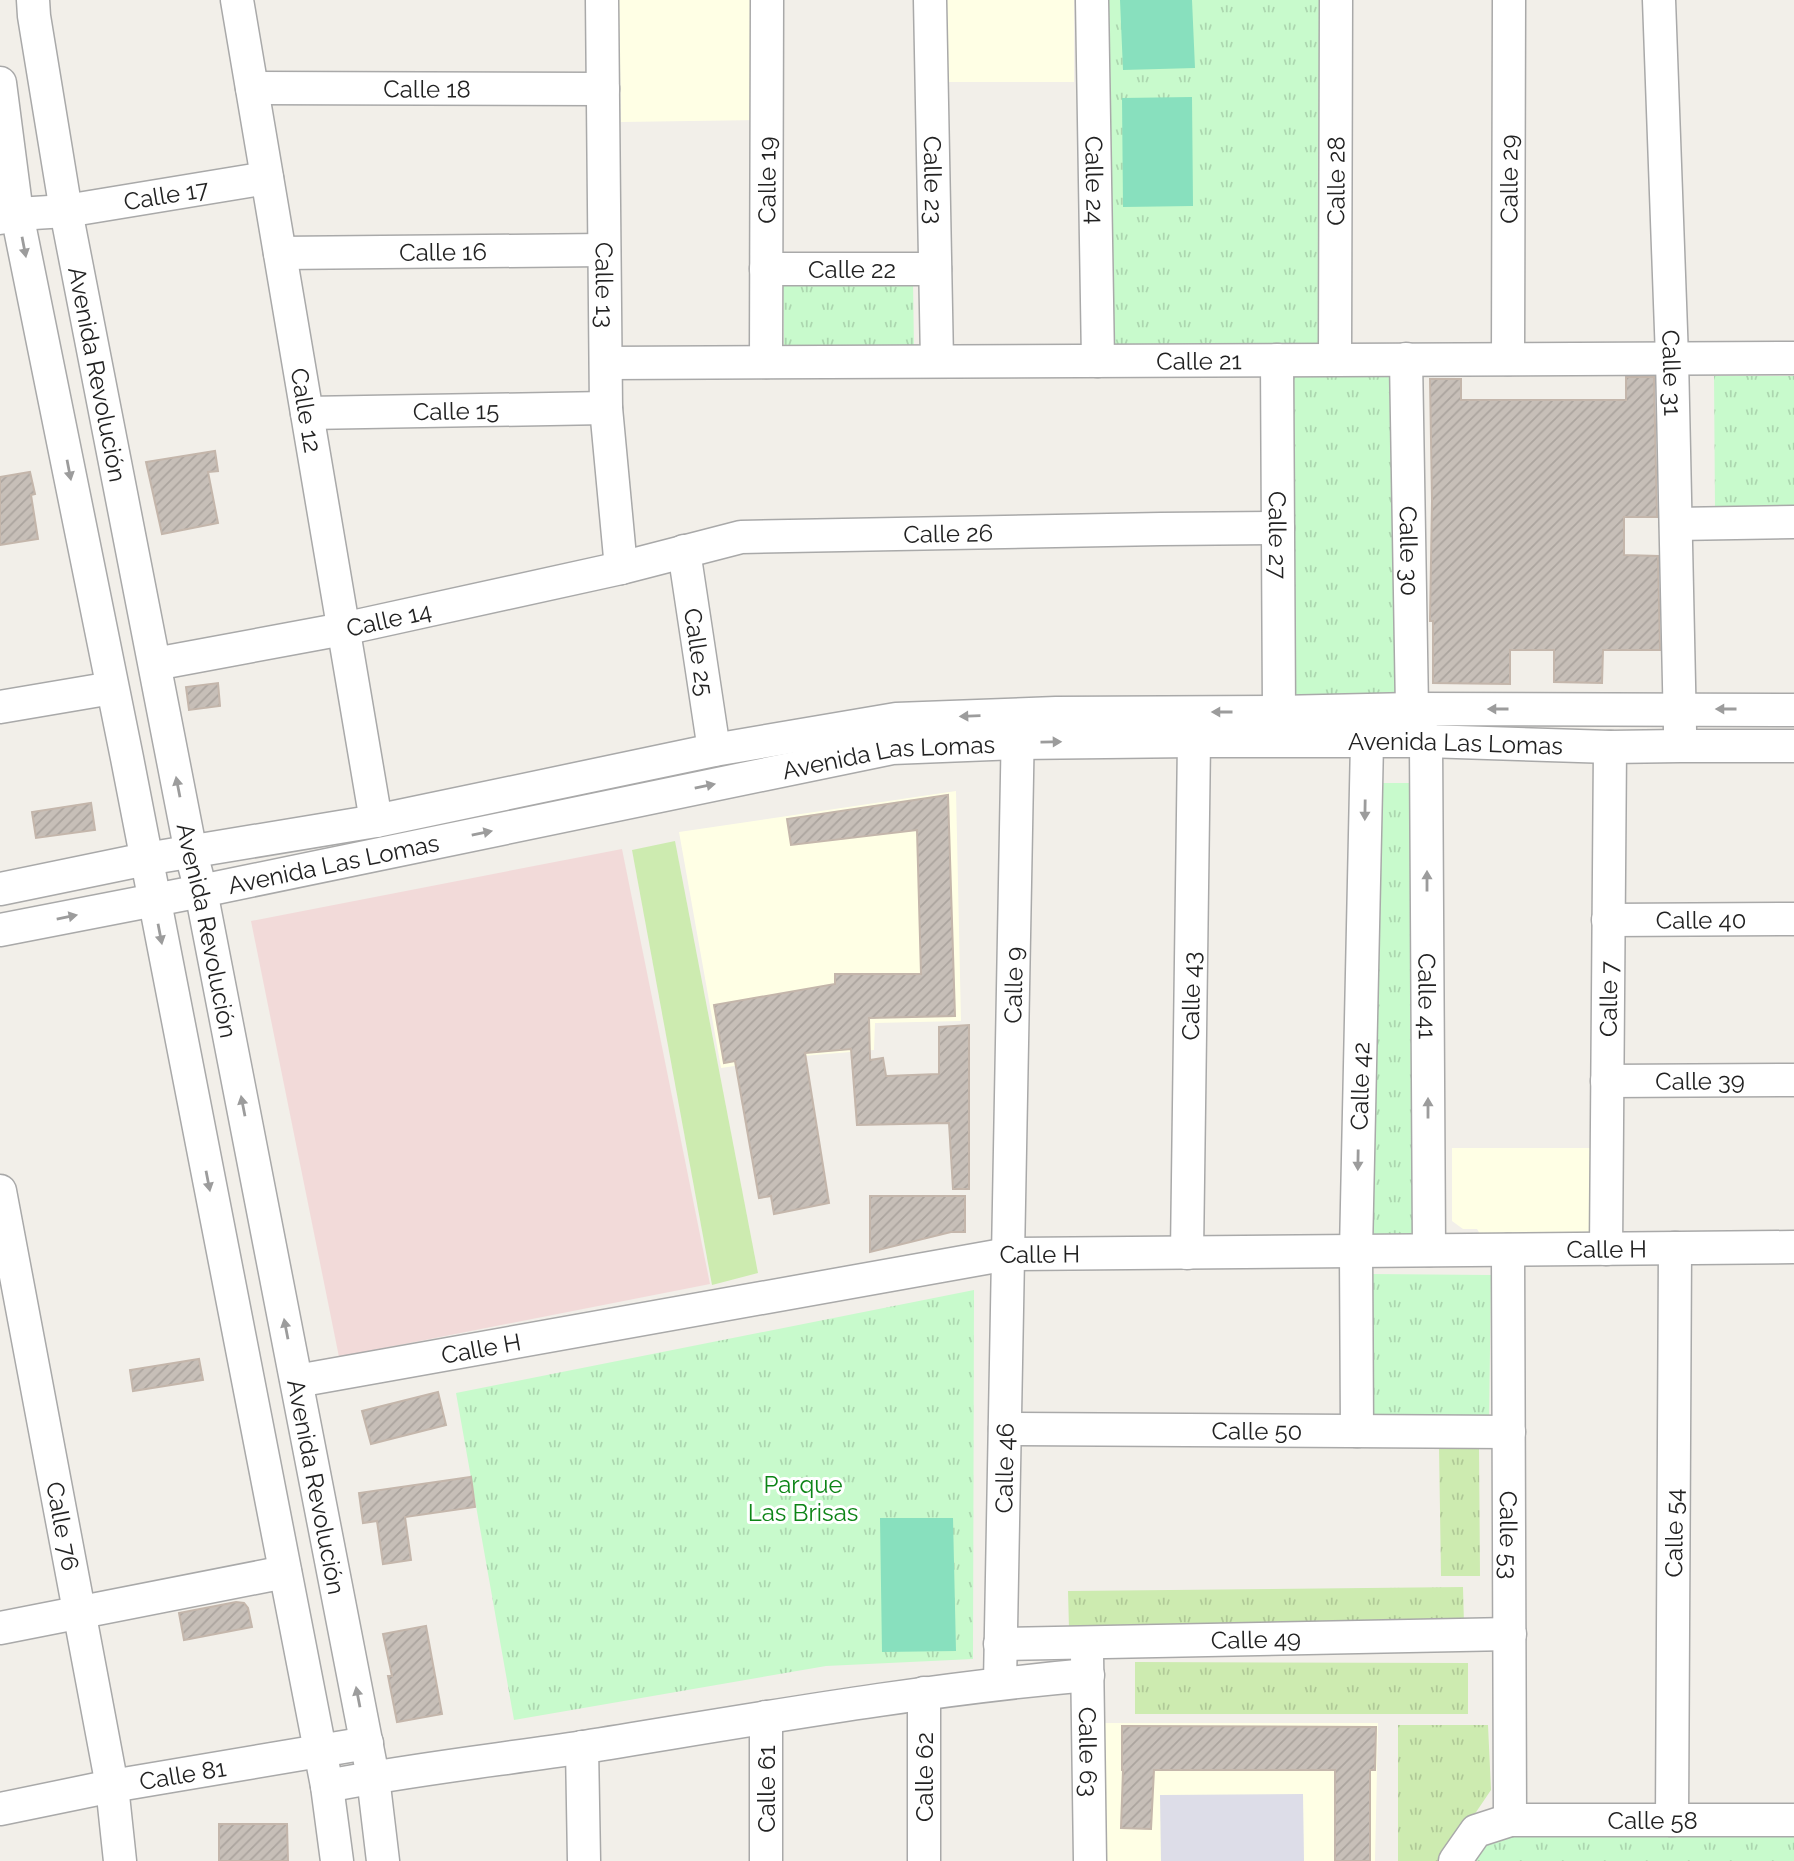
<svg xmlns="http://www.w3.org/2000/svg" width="1794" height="1861" font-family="Raleway,sans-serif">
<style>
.commercial{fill:#f2dad9}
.education{fill:#ffffe5}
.grass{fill:url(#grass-tufts)}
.park{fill:url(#park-tufts)}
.garden{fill:#cdebb0}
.pitch{fill:#88e0be}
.plaza{fill:#dddde8}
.building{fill:url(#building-hatch);stroke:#c4b6ab;stroke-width:2}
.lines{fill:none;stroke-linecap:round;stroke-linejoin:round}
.minor-casing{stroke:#a9a9a9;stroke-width:35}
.minor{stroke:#fff;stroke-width:32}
.oneway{fill:#9c9c9c}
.labels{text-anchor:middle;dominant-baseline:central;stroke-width:6;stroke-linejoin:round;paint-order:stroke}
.street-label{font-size:24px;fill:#222;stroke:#fff}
.park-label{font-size:24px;fill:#0c8416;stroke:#fff}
</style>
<defs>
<pattern id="grass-tufts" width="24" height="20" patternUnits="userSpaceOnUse" patternTransform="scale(1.75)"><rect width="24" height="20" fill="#cdebb0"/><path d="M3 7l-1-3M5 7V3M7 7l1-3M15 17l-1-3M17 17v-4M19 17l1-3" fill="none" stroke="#b0c997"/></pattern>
<pattern id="park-tufts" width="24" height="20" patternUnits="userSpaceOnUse" patternTransform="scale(1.75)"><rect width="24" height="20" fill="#c8facc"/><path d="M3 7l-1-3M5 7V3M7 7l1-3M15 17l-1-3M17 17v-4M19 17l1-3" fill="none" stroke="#acd6af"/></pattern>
<pattern id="building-hatch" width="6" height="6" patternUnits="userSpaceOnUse" patternTransform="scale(1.75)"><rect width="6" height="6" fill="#c7bfb8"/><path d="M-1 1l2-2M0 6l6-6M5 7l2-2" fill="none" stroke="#aba49e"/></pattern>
</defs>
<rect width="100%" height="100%" fill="#f2efe9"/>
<path class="commercial" d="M622,849L710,1284L339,1357L251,921Z"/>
<path class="education" d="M619,0H758L761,120L621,122Z
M947,0H1074V82H948Z
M956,791L961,1021L875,1023L874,1050L803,1056L721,1068L679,832Z
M1452,1148H1591L1590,1238L1483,1239L1477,1229H1463L1452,1221Z
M1102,1723H1378L1375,1861H1102Z"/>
<path class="grass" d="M1439,1446H1479L1480,1576H1441Z
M1463,1587L1464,1625L1069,1629L1068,1591Z
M1135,1662L1468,1663V1714H1135Z
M1398,1725H1488L1491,1790L1443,1861H1398Z"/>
<path class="park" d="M1105,0H1325L1328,347H1108Z
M913,279L914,351H784L783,280Z
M1292,368H1395L1398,698H1295Z
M1714,376H1794V509H1715Z
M1372,783H1420L1421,1236H1374Z
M1370,1274L1491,1275L1489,1424L1368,1422Z
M974,1290L973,1659L826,1666L514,1720L456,1393Z
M1500,1833L1794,1834V1861H1472L1487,1838Z"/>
<path class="garden" d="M675,841L758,1273L712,1285L632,850Z"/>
<path class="pitch" d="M1120,0H1192L1195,68L1123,70Z
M1192,97L1193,206L1123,207L1122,98Z
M880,1518H953L956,1651L882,1652Z"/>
<path class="plaza" d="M1303,1794L1304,1861H1161L1160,1795Z"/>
<path class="building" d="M1626,377H1654L1657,517H1624V555L1658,556L1660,650H1603L1602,683L1554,682V650H1510V684L1433,683V621H1430L1432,501L1430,379H1461V400H1626Z
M215,451L218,471L208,472L218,523L162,534L146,462Z
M30,472L35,494L31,495L38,539L0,545V477Z
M218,683L220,706L189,710L186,687Z
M948,795L955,1016L869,1018L870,1060L883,1058L886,1076L939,1074V1027L969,1025V1189H953L949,1123L857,1125L851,1049L805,1053L829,1203L774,1214L771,1196L759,1198L735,1061L724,1063L714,1005L835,984V974H921L917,830L791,845L787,819Z
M91,803L95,830L36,838L32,812Z
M870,1196H965V1232H951L870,1252Z
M199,1359L203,1380L133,1391L130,1370Z
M438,1392L446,1425L371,1444L362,1411Z
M471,1477L475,1507L405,1517L411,1560L383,1564L377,1521L363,1523L359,1493Z
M236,1602L244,1603L248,1608L252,1627L184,1640L179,1613Z
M426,1626L442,1714L397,1722L388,1676H392L383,1634Z
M1122,1726L1376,1727L1375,1770H1370V1861H1335V1770H1154L1151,1829L1121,1828L1123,1770H1122Z
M219,1824H287L288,1861H219Z"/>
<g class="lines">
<defs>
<g id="minor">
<path id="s1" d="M33,0L34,16L66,211L191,853L201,891L373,1777L383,1861"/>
<path id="s2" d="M237,0L376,821"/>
<path id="s3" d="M602,0L606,408L621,568"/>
<path id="s4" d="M930,0L937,361"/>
<path id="s5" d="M1092,0L1098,361"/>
<path id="s6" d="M1659,0L1672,358L1680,730"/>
<path d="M0,83L17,214L127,758L327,1786L337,1861"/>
<path id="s7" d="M252,88L603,89"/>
<path id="s8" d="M0,218L17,214L66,211L267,178"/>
<path id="s9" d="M280,253L604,250"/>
<path id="s10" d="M766,269H935"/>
<path id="s11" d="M1335,359L1336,0"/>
<path id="s12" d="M1406,359L1412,709L1426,741L1429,1250"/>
<path id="s13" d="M1508,359L1509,0"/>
<path id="s14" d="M1277,360L1279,712"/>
<path id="s15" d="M766,362L767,0"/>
<path id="s16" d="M606,363L1794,358"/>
<path id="s17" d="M307,413L606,408"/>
<path d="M1676,524L1794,522"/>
<path id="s18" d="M684,551L714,750"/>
<path id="s19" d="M155,664L343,629L621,568L741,537L1161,529L1278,528"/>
<path d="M0,707L112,688"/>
<path d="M0,889L146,859L376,821L714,750L896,719L1056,713L1279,712L1412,709L1794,710"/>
<path id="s20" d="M1608,920L1794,919"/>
<path id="s21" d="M0,930L201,891L892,748L1017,743L1194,741H1426L1610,747L1680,746H1794"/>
<path id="s22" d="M1607,1081L1794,1080"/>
<path id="s23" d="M0,1191L112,1786L120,1861"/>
<path id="s24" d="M1606,1249L1610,747"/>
<path id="s25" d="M1508,1250L1510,1820"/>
<path id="s26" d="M1187,1253L1194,741"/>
<path id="s27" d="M297,1381L1008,1254L1794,1247"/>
<path id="s28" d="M1005,1429L1509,1432"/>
<path id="s29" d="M1357,1431L1356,1251L1367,742"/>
<path d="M0,1628L285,1572"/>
<path id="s30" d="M1000,1644L1510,1634"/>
<path id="s31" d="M1087,1654L1090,1861"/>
<path id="s32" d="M1000,1683L1018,723"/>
<path d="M582,1747L584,1861"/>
<path d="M327,1786C412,1769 498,1760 584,1747C752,1720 918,1690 1088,1675"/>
<path id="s33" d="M0,1809L112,1786L367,1743"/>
<path id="s34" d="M1672,1820L1675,1248"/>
<path d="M766,1861V1717"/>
<path d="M924,1861V1693"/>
<path id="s35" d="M1455,1861L1476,1831L1510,1820H1794"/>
</g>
</defs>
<use href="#minor" class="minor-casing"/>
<use href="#minor" class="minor"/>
</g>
<defs><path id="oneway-solid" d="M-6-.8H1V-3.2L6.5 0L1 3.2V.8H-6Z" transform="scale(1.75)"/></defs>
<g class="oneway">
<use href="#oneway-solid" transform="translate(24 247) rotate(79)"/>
<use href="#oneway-solid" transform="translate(69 470) rotate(79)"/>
<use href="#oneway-solid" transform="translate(1498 709) rotate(-180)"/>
<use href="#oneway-solid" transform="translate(1726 709) rotate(-180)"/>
<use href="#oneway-solid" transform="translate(1222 712) rotate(180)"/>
<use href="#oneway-solid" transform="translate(970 716) rotate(178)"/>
<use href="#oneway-solid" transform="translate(1051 742) rotate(-1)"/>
<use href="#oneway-solid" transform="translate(705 786) rotate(-12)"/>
<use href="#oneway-solid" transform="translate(178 787) rotate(-101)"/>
<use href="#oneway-solid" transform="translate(1365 810) rotate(91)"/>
<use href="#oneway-solid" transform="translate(482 833) rotate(-12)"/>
<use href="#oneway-solid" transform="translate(1427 881) rotate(-90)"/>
<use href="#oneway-solid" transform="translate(67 917) rotate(-11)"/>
<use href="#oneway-solid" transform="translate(160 934) rotate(79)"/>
<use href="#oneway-solid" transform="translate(243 1106) rotate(-101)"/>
<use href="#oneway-solid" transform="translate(1428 1108) rotate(-90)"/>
<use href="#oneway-solid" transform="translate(1358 1160) rotate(91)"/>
<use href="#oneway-solid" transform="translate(208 1181) rotate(79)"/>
<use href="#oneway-solid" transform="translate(286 1329) rotate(-101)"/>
<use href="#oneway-solid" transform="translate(358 1697) rotate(-101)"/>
</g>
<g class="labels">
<g class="street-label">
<text stroke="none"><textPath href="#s7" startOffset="175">Calle 18</textPath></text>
<text stroke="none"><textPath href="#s13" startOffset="180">Calle 29</textPath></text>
<text stroke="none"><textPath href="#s4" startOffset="180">Calle 23</textPath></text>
<text stroke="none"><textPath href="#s5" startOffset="180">Calle 24</textPath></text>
<text stroke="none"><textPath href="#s11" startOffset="178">Calle 28</textPath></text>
<text stroke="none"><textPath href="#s15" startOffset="182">Calle 19</textPath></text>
<text stroke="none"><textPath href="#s8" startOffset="168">Calle 17</textPath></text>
<text stroke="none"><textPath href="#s9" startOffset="163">Calle 16</textPath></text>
<text stroke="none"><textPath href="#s10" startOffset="86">Calle 22</textPath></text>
<text stroke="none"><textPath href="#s3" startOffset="285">Calle 13</textPath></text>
<text stroke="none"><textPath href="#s16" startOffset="593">Calle 21</textPath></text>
<text stroke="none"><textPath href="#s6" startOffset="373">Calle 31</textPath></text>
<text stroke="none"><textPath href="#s1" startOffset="380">Avenida Revolución</textPath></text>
<text stroke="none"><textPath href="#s17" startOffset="149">Calle 15</textPath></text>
<text stroke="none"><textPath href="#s2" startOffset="416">Calle 12</textPath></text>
<text stroke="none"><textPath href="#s19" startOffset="807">Calle 26</textPath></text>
<text stroke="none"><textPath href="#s14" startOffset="175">Calle 27</textPath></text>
<text stroke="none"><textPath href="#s12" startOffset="192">Calle 30</textPath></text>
<text stroke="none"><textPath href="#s19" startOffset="238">Calle 14</textPath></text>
<text stroke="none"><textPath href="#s18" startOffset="102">Calle 25</textPath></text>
<text stroke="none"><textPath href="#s21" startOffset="1474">Avenida Las Lomas</textPath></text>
<text stroke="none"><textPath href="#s21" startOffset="906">Avenida Las Lomas</textPath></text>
<text stroke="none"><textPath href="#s21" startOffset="340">Avenida Las Lomas</textPath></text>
<text stroke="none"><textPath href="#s20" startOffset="93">Calle 40</textPath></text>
<text stroke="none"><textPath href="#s1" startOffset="947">Avenida Revolución</textPath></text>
<text stroke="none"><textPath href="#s32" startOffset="698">Calle 9</textPath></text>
<text stroke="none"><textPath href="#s12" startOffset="640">Calle 41</textPath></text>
<text stroke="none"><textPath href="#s26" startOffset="257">Calle 43</textPath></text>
<text stroke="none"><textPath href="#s24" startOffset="250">Calle 7</textPath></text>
<text stroke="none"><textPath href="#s22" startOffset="93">Calle 39</textPath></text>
<text stroke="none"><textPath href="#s29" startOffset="345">Calle 42</textPath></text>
<text stroke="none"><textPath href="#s27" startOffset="1321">Calle H</textPath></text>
<text stroke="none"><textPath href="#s27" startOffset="754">Calle H</textPath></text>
<text stroke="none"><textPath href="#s27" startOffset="187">Calle H</textPath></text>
<text stroke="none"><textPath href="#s28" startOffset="252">Calle 50</textPath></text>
<text stroke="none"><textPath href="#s32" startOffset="215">Calle 46</textPath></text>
<text stroke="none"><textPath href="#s1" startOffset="1514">Avenida Revolución</textPath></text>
<text stroke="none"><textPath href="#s23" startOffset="341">Calle 76</textPath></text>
<text stroke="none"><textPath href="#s34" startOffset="287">Calle 54</textPath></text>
<text stroke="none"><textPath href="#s25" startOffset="285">Calle 53</textPath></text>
<text stroke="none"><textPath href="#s30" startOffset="256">Calle 49</textPath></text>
<text stroke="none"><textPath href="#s31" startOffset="98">Calle 63</textPath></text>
<text stroke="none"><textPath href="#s33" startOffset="186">Calle 81</textPath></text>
<text transform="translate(924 1777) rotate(-90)">Calle 62</text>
<text transform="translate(766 1789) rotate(-90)">Calle 61</text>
<text stroke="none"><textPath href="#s35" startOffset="215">Calle 58</textPath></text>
</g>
<g class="park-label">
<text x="803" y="1484">Parque<tspan x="803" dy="28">Las Brisas</tspan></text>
</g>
</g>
</svg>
